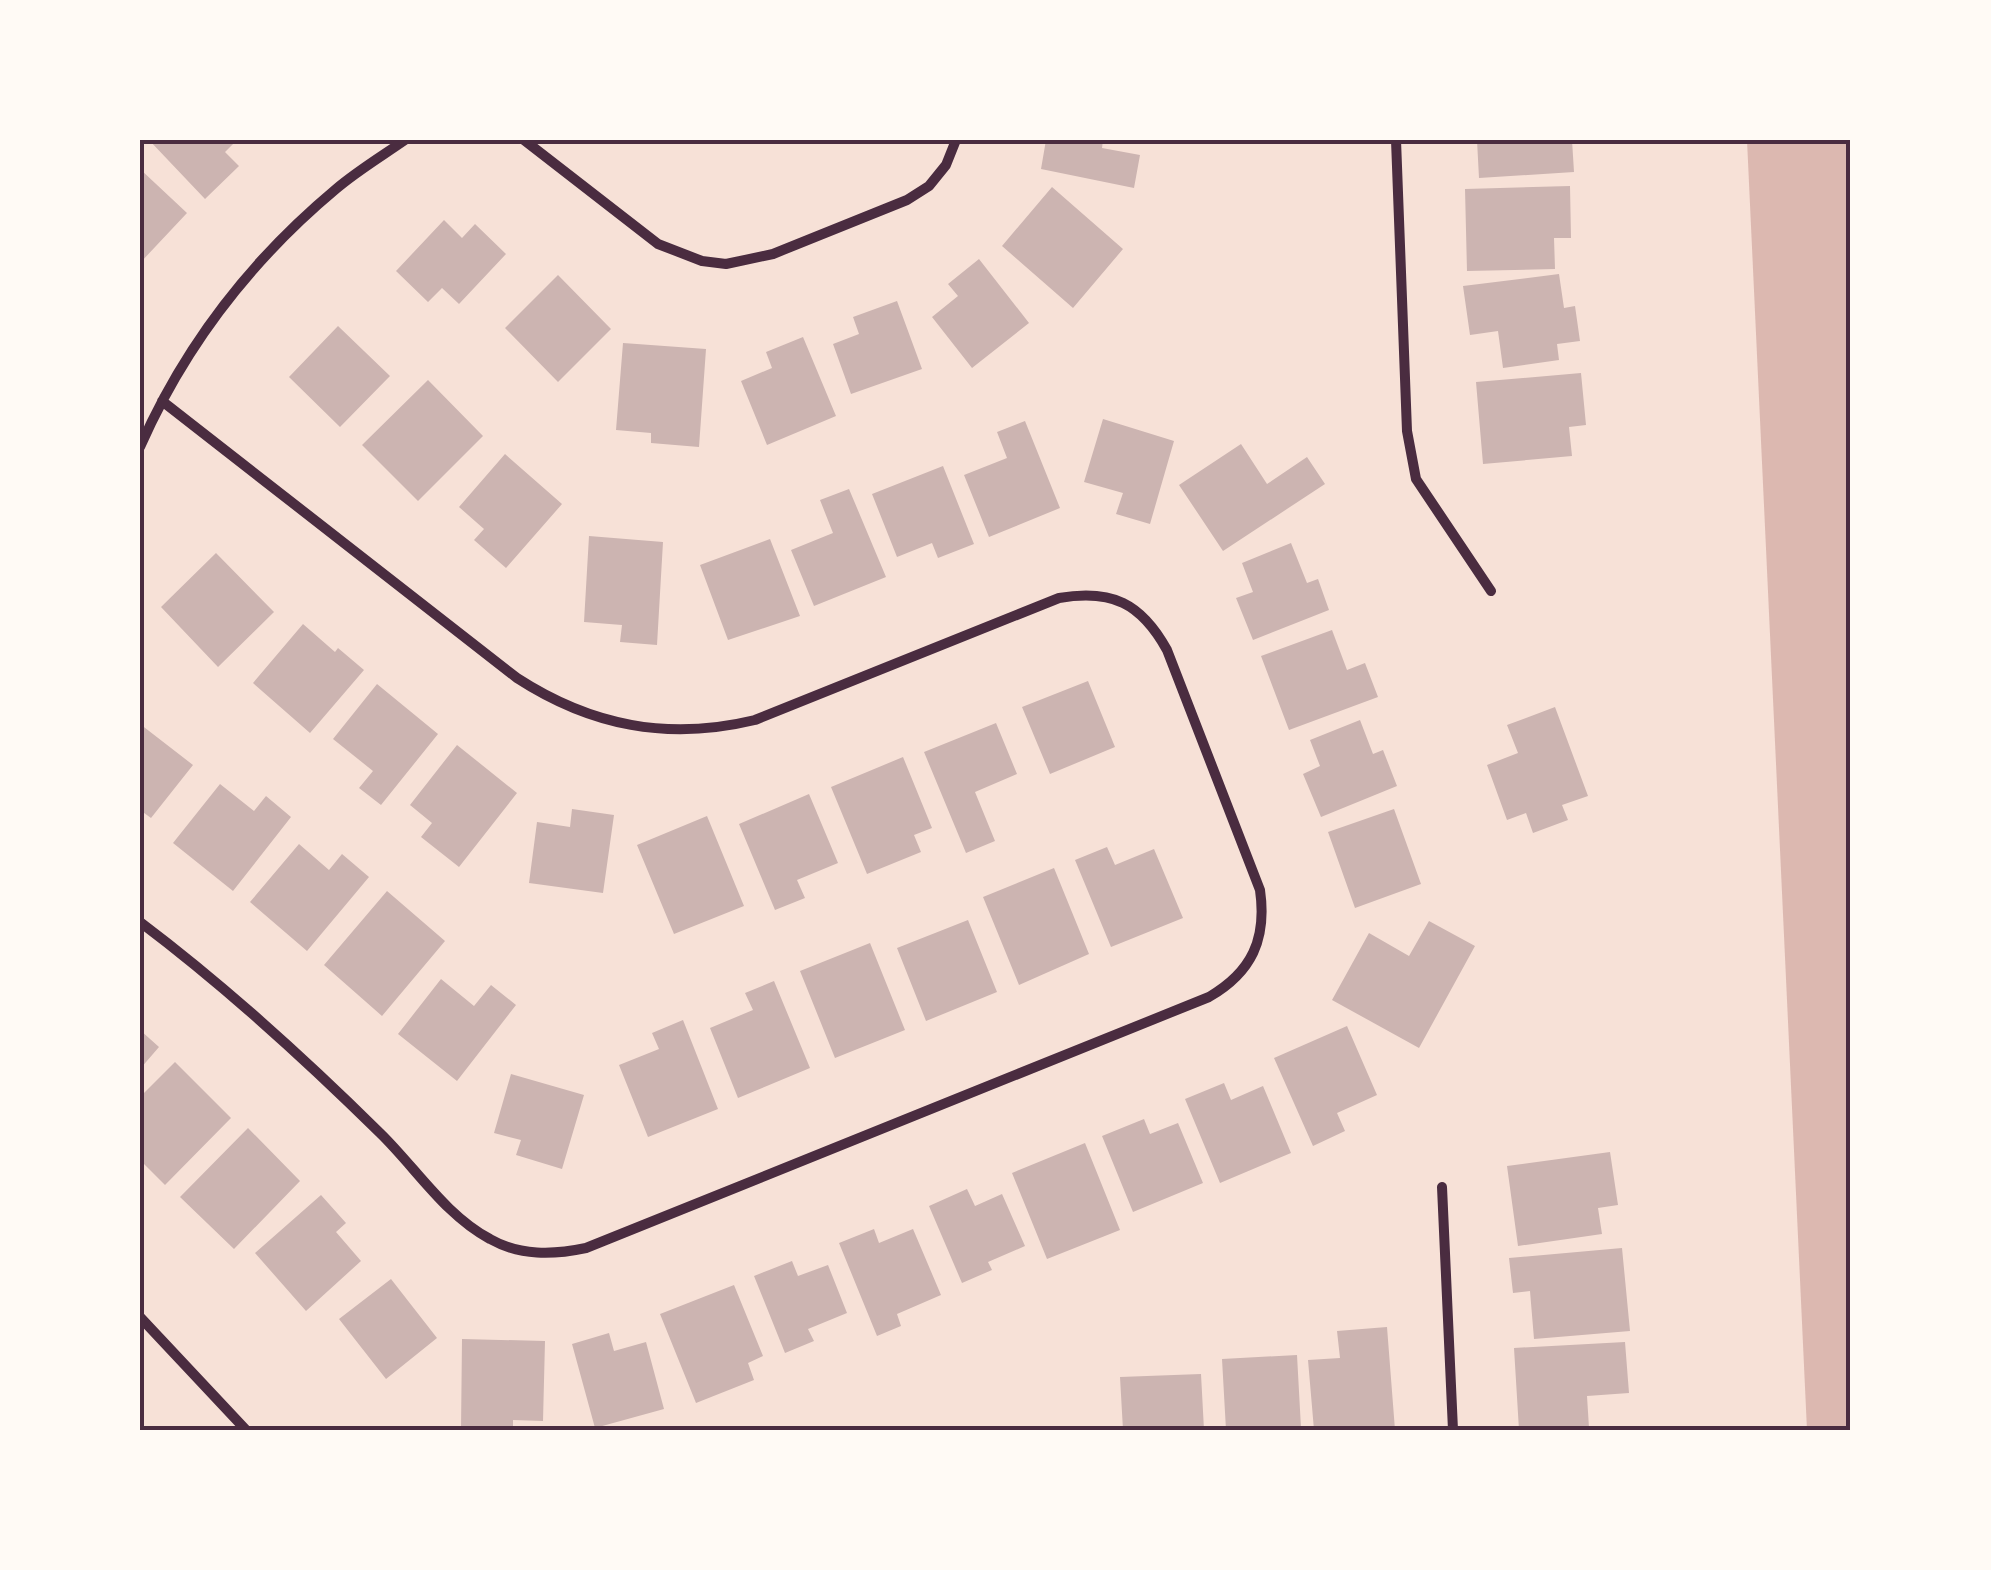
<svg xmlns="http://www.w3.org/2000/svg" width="1991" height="1570" font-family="Bitter,serif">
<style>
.water{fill:#dcb8b0}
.building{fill:#ccb4b1}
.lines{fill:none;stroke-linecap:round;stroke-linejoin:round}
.minor{stroke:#4a2c40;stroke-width:10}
.neatline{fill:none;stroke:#4a2c40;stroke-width:4}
</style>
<rect width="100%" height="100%" fill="#f7e1d7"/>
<path class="water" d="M1747,140H1851V1430H1807Z"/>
<path class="building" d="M149,140H237L225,152L239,166L205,199Z
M1046,140H1103L1102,148L1140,155L1134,188L1041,169Z
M1477,140H1572L1574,172L1479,178Z
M140,169L187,213L140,263Z
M1570,186L1571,238H1554L1555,269L1467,271L1465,189Z
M1052,187L1123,249L1073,308L1002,246Z
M444,220L462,238L475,224L506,254L459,304L442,288L428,302L396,271Z
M979,259L1029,323L972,368L932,317L958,296L948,284Z
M1559,274L1564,308L1575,306L1580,341L1557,344L1559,360L1503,368L1498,331L1470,335L1463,286Z
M558,275L611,329L558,382L505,328Z
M897,301L922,369L851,394L833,344L859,334L853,317Z
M338,326L390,376L340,427L289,377Z
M803,337L836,416L767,445L741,381L772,368L766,352Z
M623,343L706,349L699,447L651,443V433L616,430Z
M1581,373L1586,425L1569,427L1572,456L1483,464L1476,382Z
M428,380L483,436L418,501L362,445Z
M1103,419L1174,441L1150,524L1116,514L1123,493L1084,482Z
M1025,421L1060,508L989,537L964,475L1007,458L997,432Z
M1241,444L1267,484L1307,457L1325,484L1223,551L1179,485Z
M505,454L562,504L506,568L474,540L484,529L459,507Z
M943,466L974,544L938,558L932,543L897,557L872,494Z
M849,489L886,577L814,606L791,550L833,533L820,500Z
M589,536L663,542L657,645L620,642L622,625L584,622Z
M770,539L800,616L728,640L700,565Z
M1291,543L1307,583L1318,579L1329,610L1253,640L1236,598L1253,592L1242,563Z
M216,553L274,612L218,667L161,607Z
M303,624L335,652L338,648L364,670L310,733L253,683Z
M1332,630L1347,670L1365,663L1378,697L1289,730L1261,656Z
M1088,681L1115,747L1050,774L1022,707Z
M377,684L438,734L381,805L359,788L373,771L333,739Z
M1555,707L1588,796L1562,805L1568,820L1533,833L1526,813L1507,820L1487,765L1518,753L1507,725Z
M1360,720L1373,754L1383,750L1397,786L1321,817L1303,774L1320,766L1310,740Z
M996,723L1017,774L975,792L995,841L966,853L924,752Z
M140,724L193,765L151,818L140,810Z
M457,745L517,793L459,867L421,837L432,823L410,805Z
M903,757L932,828L914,835L921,852L867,874L831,787Z
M220,784L254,811L266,796L291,817L233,891L173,843Z
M809,794L838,863L797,880L805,898L775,910L739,824Z
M572,809L614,815L603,893L529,883L537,822L570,827Z
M1394,809L1421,884L1355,908L1328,832Z
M707,816L744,906L674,934L637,845Z
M299,844L329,870L342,854L369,877L307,951L250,902Z
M1107,847L1115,865L1154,849L1183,918L1111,947L1075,860Z
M1054,868L1089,954L1019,985L983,897Z
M387,891L445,941L382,1016L324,965Z
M968,920L997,992L926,1021L897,948Z
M1429,921L1475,946L1419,1048L1332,1000L1369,933L1409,956Z
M870,943L905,1030L835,1058L800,971Z
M441,979L474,1006L491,985L516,1005L457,1081L398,1034Z
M774,981L810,1068L738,1098L710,1028L753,1010L745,993Z
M683,1020L718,1109L648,1137L619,1065L659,1049L652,1033Z
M1347,1026L1377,1095L1337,1113L1345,1131L1313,1146L1274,1058Z
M140,1030L159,1047L140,1069Z
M175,1062L231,1118L165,1185L140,1160V1097Z
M511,1074L584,1095L562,1169L516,1155L521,1140L494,1133Z
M1224,1083L1231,1100L1263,1086L1291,1153L1220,1183L1185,1099Z
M1144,1119L1150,1134L1178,1123L1203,1183L1133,1212L1102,1136Z
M248,1128L300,1181L234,1249L180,1197Z
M1085,1143L1120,1230L1047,1259L1012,1173Z
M1610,1152L1618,1205L1598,1208L1602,1234L1518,1246L1507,1166Z
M967,1189L975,1206L1002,1194L1025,1246L988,1262L992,1270L962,1283L929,1206Z
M321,1195L346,1223L336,1232L361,1261L306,1311L255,1253Z
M874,1229L879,1243L913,1229L941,1295L897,1314L901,1326L877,1336L839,1243Z
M1622,1248L1630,1331L1534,1339L1530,1291L1513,1293L1509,1258Z
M792,1261L798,1276L828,1265L847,1313L808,1329L814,1341L785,1353L754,1276Z
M391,1279L437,1338L386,1379L339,1319Z
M734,1285L763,1356L748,1363L754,1380L696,1403L660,1314Z
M1387,1327L1395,1430H1314L1308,1360L1340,1358L1337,1331Z
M609,1333L614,1351L646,1342L664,1409L595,1428L572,1344Z
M462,1339L545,1341L543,1421L513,1420V1430H461Z
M1625,1342L1629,1393L1587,1396L1589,1428L1519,1430L1514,1348Z
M1297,1355L1301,1428L1226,1430L1222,1359Z
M1201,1374L1204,1430H1123L1120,1377Z"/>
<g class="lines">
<path class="minor" d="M524,140L658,244L702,261L726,264L773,254L907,200L929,186L946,165L956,140
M1396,140L1407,431L1416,479L1491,591
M140,447C184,347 251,260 336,189C357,171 382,156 405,140
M140,922C225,986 304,1058 380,1133C416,1168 445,1215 490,1239C520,1256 553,1255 586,1248L1209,997C1252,972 1267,939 1260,890L1167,650C1141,603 1112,589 1059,598L755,720C668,741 591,726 517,678L162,401
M1442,1187L1453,1430
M140,1317L246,1430"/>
</g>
<rect width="1991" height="1570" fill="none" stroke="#fffaf5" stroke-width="285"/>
<rect x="142" y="142" width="1706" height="1286" class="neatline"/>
</svg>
